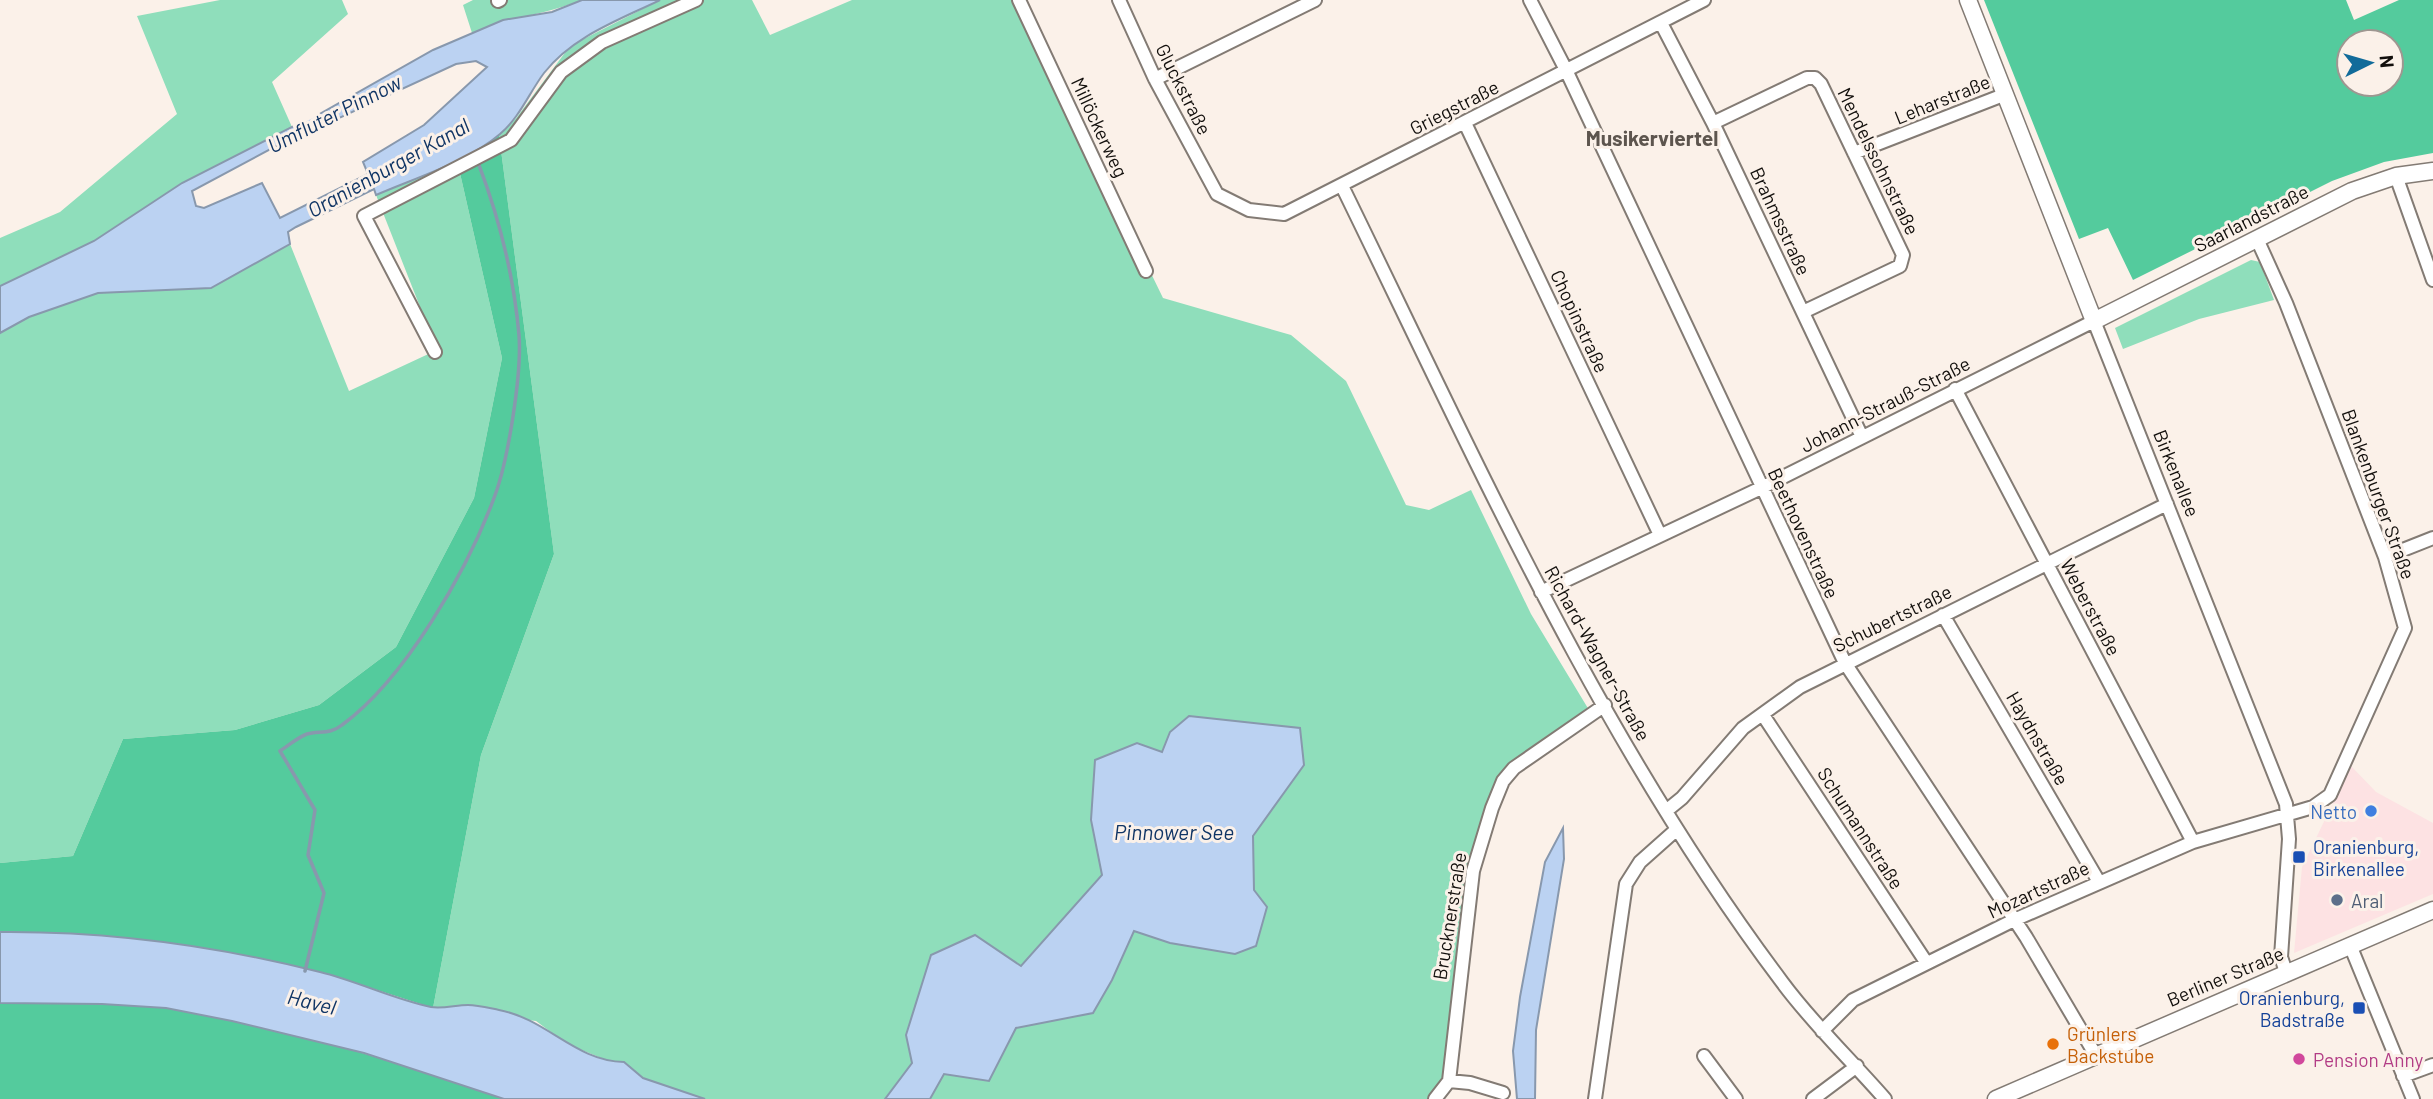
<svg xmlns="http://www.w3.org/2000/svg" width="2433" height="1099" font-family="Barlow,sans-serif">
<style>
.commercial{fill:#fde2e3}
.green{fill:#8fdebb}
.forest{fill:#54cb9d;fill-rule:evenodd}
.water{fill:#bbd2f2;stroke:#8898ad;stroke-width:2}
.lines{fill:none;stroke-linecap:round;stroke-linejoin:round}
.stream{stroke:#8898ad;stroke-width:3.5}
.canal{stroke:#bbd2f2;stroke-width:10}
.street-casing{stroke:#837b74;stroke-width:16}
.secondary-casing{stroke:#837b74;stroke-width:19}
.street{stroke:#fff;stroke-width:12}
.secondary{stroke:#fff;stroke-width:16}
.shop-dot{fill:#3f7fe0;stroke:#fbf1e9;stroke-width:2.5}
.transit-dot{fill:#1a4fb4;stroke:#fbf1e9;stroke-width:2.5}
.service-dot{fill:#5c6f8a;stroke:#fbf1e9;stroke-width:2.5}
.food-dot{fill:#e8710a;stroke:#fbf1e9;stroke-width:2.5}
.hotel-dot{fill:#d1479c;stroke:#fbf1e9;stroke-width:2.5}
.labels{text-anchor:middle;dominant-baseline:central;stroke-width:6;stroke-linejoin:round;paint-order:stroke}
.street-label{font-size:19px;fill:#120f0c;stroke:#fbf1e9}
.shop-label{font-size:19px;fill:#366cbe;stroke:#fbf1e9;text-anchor:end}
.transit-label{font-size:19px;fill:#164399;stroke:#fbf1e9;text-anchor:start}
.service-label{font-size:19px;fill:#4e5e75;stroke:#fbf1e9;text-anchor:start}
.food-label{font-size:19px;fill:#c56008;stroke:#fbf1e9;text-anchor:start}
.hotel-label{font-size:19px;fill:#b23c85;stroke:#fbf1e9;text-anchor:start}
.water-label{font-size:21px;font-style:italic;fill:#103565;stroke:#fbf1e9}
.neighbourhood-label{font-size:21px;font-weight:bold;fill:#5d554e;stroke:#fbf1e9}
</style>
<rect width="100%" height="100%" fill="#fbf1e9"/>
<path class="commercial" d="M2351,766L2376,792L2433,823V894L2294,953L2302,867Z"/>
<path class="green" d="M220,0H342L348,14L272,82L292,127L182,183L94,241L0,286V238L60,212L177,114L137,16Z
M473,0H582C545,15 509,17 472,33L463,5Z
M660,0H752L770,35L852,0H1018L1163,298L1291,335L1346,381L1406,505L1429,510L1471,490L1531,614L1589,710L1505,768L1475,840L1459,932L1444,1077L1429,1099H930L943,1074L989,1081L1016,1028L1093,1013L1112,980L1134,931L1170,943L1254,890L1253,836L1304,765L1300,728L1189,716L1170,732L1162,752L1091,820L1103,875L1021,967L1009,960L918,997L916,1011L906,1035L912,1063L885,1099H705L643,1078L624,1062H611L567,1044L536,1021L433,1008L481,755L554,554L499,135L517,117L570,46Z
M457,160L502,358L474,498L396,647L319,705L235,730L123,739L73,856L0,863V333L29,317L98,293L211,288L290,244L349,391L437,350L376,195Z
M2251,260L2260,262L2274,300L2199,319L2123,349L2115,328Z"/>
<path class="forest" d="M1984,0H2346L2354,20L2399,0H2433V153L2384,162L2332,181L2133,280L2108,228L2079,239ZM2391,42V84H2349V42Z
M499,135L554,554L481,755L433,1008L321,972L180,944L0,932V863L73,856L123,739L235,730L319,705L396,647L474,498L502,358L457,160Z
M0,1003C55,1002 110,1002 165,1008C281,1022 394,1063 504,1099H0Z"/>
<path class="water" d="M582,0H660C619,20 573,36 544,73C529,93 520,117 500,134C466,163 417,177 376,195L374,189L296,227L288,232L290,244L211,288L98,293L29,317L0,333V286L94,241L182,183L292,127L295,136L192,191L196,206L204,208L262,183L280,218L368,174L363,162L424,125L487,67L476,61L456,64L322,126L318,115L433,50L503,20L552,12Z
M1189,716L1300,728L1304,765L1253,836L1254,890L1267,907L1256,946L1235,954L1170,943L1134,931L1112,980L1093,1013L1016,1028L989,1081L944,1074L930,1099H885L912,1063L906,1035L931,955L975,935L1021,966L1102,875L1091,820L1095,760L1137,743L1162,752L1170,732Z
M1563,828L1564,859L1536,1030L1535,1099H1517L1513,1051L1520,997L1545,862Z
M0,932C107,931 217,946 320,972C357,981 393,999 431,1007C443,1009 456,1005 468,1005C478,1005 489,1008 499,1010C547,1019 575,1061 624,1062L643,1078L705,1099H504L364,1053L232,1021L166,1008L102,1004L0,1003Z"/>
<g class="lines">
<path class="stream" d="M305,971L324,893L308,855L315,810L280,751C288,746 298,737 307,734C320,731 331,734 342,725C405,679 467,571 494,498C508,462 522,373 519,335C514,278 499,218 479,165"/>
<path class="canal" d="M281,139L333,114"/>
<defs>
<path id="street" d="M1019,0L1146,271
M1119,0L1155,79L1217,194L1249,210L1284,214L1704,0
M1530,0L1566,70L1845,663L2026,937L2095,1054
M498,1L500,0
M1661,23L1713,123L1862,437
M1155,79L1315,0
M1465,123L1660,535
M1713,123L1807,78H1815L1821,84L1903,255L1900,266L1803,312
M1854,153L2006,94
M2396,176L2433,280
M1342,186C1475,458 1599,739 1782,982C1813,1024 1851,1060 1885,1099
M435,352L364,216L511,140L561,72L602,42L696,0
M1955,389L2193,842
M2385,557L2433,538
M1541,592L1761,488L2094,321L2286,804L2289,839L2281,957L2286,972
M1943,615L2099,882
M1763,715L1926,962
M1666,811L1682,798L1743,728L1800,687L2167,504
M2350,945L2413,1099
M1822,1031L1853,1000L2014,920L2193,842L2313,807L2330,795L2405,628L2385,557L2286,303L2257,239
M1704,1056L1736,1099
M2403,1076L2433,1065
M1449,1081L1470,1083L1503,1093
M1435,1099L1449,1081L1473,871L1492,808L1503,781L1514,768L1605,705
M1595,1099L1626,884L1640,862L1676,830
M1813,1099L1857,1066"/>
<path id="secondary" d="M1968,0L2094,321L2352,191L2396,176L2433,171
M1996,1099L2433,910"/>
</defs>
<use href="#street" class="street-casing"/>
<use href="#secondary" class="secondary-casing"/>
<use href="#street" class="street"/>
<use href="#secondary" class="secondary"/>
</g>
<circle class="shop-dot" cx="2371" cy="811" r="7"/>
<g class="transit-dot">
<rect x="2292" y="850" width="14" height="14" rx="3.5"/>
<rect x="2352" y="1001" width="14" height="14" rx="3.5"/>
</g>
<circle class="service-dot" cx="2337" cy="900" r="7"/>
<circle class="food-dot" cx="2053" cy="1044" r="7"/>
<circle class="hotel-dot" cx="2299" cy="1059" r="7"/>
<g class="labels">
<g class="street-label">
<text transform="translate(1184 89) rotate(63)">Gluckstraße</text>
<text transform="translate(1942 99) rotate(-22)">Leharstraße</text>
<text transform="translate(1454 107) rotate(-27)">Griegstraße</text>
<text transform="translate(1100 127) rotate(65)">Millöckerweg</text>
<text transform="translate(1879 161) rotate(64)">Mendelssohnstraße</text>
<text transform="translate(2251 218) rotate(-27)">Saarlandstraße</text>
<text transform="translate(1781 221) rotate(65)">Brahmsstraße</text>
<text transform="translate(1580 321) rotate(65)">Chopinstraße</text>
<text transform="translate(1885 404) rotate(-27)">Johann-Strauß-Straße</text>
<text transform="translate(2177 473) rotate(68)">Birkenallee</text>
<text transform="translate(2379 494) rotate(70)">Blankenburger Straße</text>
<text transform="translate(1804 533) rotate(65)">Beethovenstraße</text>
<text transform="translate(2091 607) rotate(62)">Weberstraße</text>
<text transform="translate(1892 618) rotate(-26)">Schubertstraße</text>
<text transform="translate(1598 653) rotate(61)">Richard-Wagner-Straße</text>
<text transform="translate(2038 738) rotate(60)">Haydnstraße</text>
<text transform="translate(1861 828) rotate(57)">Schumannstraße</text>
<text transform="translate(2038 889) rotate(-25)">Mozartstraße</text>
<text transform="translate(1449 916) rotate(-81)">Brucknerstraße</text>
<text transform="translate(2225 976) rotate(-23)">Berliner Straße</text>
</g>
<g class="shop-label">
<text x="2357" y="811">Netto</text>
</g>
<g class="transit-label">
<text x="2313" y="846">Oranienburg,<tspan x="2313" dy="22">Birkenallee</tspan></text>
<text x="2345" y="997" text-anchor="end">Oranienburg,<tspan x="2345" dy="22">Badstraße</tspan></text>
</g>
<g class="service-label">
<text x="2351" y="900">Aral</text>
</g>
<g class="food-label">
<text x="2067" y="1033">Grünlers<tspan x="2067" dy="22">Backstube</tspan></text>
</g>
<g class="hotel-label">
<text x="2313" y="1059">Pension Anny</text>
</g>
<g class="water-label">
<text transform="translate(334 113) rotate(-27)">Umfluter Pinnow</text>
<text transform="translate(388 167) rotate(-29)">Oranienburger Kanal</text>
<text x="1174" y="831">Pinnower See</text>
<text transform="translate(312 1001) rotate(14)">Havel</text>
</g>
<g class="neighbourhood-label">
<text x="1652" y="137">Musikerviertel</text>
</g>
</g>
<g transform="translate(2370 63) rotate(85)"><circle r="33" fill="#fbf1e9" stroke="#9e9791" stroke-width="2"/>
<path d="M0-5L12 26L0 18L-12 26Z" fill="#116b9a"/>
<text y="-10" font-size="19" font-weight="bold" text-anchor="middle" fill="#120f0c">N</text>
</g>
</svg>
